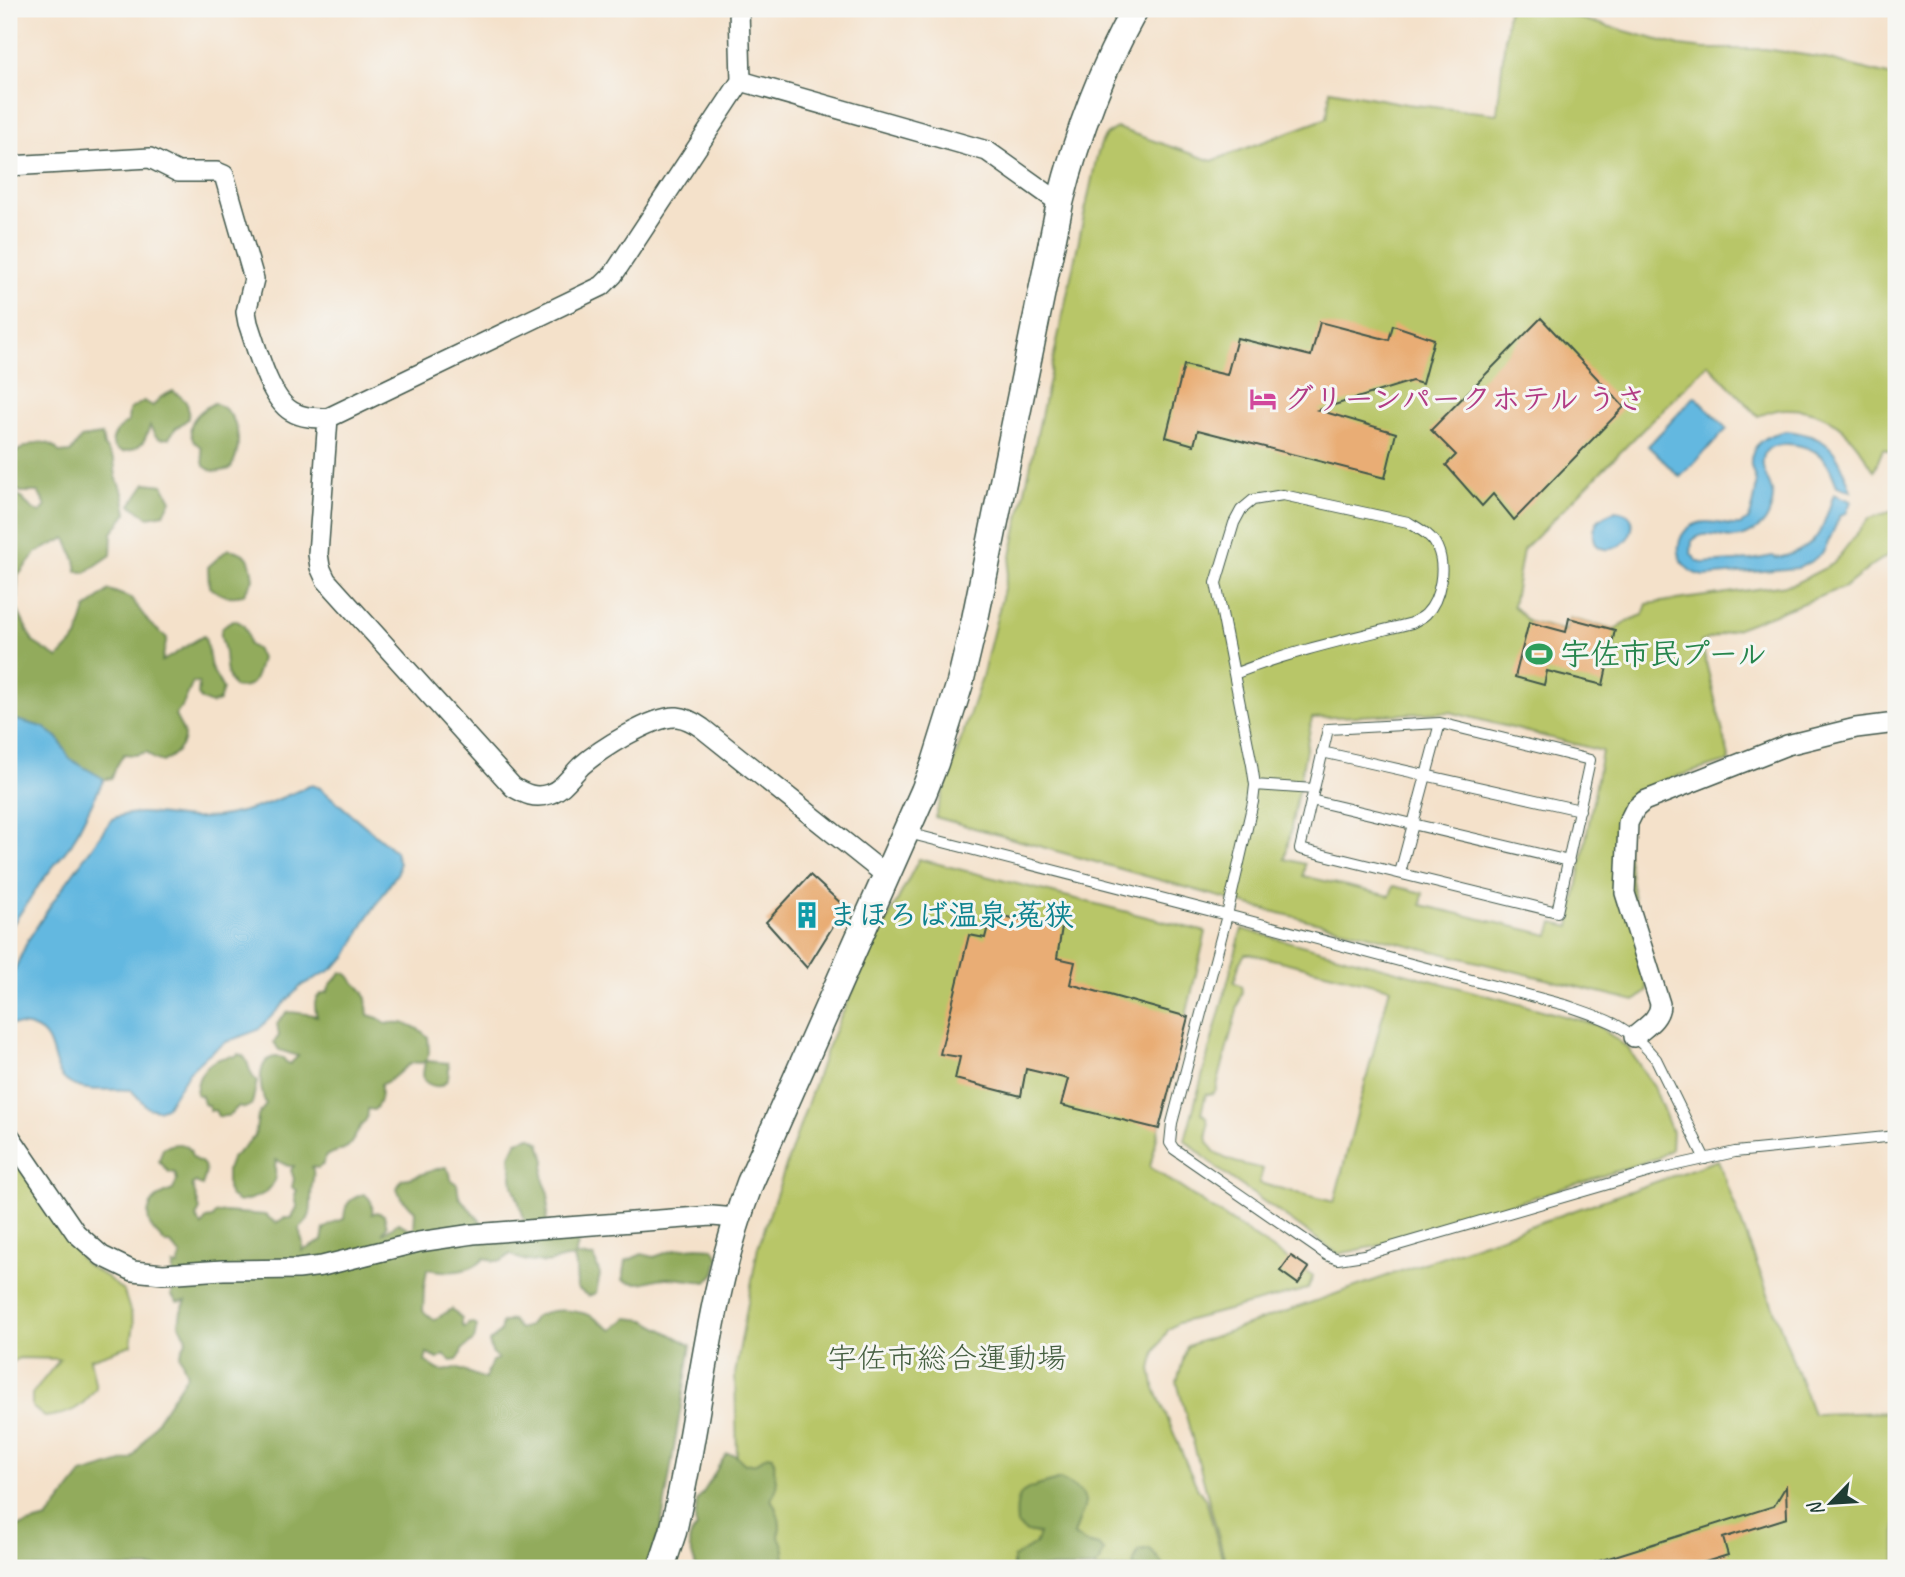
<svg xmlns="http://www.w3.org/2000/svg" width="1905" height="1577" font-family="Caveat,'Klee One',sans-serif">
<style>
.green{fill:#b8c668;stroke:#6c824e;stroke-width:2;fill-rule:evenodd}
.forest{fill:#92ab5c;stroke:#587448;stroke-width:2}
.water{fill:#64b8e0;stroke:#427a8a;stroke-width:2}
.building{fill:#e9ad74}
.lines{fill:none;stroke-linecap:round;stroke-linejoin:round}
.lane-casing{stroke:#3f564a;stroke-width:12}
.street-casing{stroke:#3f564a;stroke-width:22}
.secondary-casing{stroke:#3f564a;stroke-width:29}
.lane{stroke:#fff;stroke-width:10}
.street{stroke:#fff;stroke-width:19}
.secondary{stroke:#fff;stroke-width:26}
.labels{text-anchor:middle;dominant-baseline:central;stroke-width:6;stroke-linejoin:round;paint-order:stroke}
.hotel-label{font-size:30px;font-weight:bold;fill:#b23c85;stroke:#f6f6f2;text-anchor:start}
.leisure-label{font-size:30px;font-weight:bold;fill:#27864d;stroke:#f6f6f2;text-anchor:start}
.culture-label{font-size:30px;font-weight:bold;fill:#0d838f;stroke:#f6f6f2;text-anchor:start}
.park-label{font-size:30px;fill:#455f41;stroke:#f6f6f2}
</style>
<rect width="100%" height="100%" fill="#f6f6f2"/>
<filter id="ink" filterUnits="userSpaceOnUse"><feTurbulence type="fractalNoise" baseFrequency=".0143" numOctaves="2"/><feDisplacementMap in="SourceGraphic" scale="14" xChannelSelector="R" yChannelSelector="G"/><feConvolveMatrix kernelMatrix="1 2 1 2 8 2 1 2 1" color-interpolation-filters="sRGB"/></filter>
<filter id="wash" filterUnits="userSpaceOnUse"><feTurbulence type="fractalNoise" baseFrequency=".00686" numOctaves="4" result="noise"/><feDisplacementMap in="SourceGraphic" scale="28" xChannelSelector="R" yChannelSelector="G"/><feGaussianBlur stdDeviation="1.57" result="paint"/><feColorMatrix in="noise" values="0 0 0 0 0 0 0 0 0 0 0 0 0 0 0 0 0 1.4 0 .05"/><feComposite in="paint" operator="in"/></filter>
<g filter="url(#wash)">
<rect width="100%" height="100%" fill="#f4e1ca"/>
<path class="green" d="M1508,9H1545L1680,46L1705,49H1765L1818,57L1896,77V454L1883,449L1874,471C1853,435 1831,408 1785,409C1776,409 1767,413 1758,416L1708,364L1523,550L1513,606L1529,622L1566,631L1569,618L1615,630L1627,621L1643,615L1647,604L1794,584L1833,564L1869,518L1896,510V550L1873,565L1845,587L1701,642L1730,761C1710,767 1657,780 1644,791C1634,800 1628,811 1623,824L1647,991L1635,1001L1263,909L935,817L982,677L1003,593L1096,160C1101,144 1101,135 1117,128L1212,161L1327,118L1330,90L1406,104L1497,114ZM1450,712L1602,751L1570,927L1553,923L1549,935L1421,905L1423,893L1393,886L1390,896L1303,876L1305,864L1285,859L1312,718Z
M919,859L1206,932L1150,1167L1313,1276L1308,1289L1178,1323L1168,1330L1155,1352L1151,1369L1154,1386L1189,1470L1198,1489L1206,1500L1225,1568H746L738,1497L735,1374L758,1247L826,1050L868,957Z
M1242,929L1597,1025L1628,1048L1654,1087L1672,1132L1671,1149L1658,1158L1382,1245L1338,1254L1218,1169L1185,1140ZM1245,954H1251L1390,988L1334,1202L1259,1183L1263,1169C1248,1165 1227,1162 1215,1152C1198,1135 1216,1121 1201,1113L1206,1094H1212L1216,1090L1242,991L1241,986L1234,982L1240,962Z
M9,1151L84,1263L108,1278L124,1292L134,1323L131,1345L90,1359L96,1388C81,1409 71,1414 45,1417L32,1407V1394L60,1359L19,1358L9,1364Z
M1718,1160L1813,1414L1896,1412V1568H1227L1177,1382L1187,1346Z"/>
<path class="forest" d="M173,391C186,400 190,403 188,419L175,429L169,438C155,441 156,436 150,426C148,431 146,438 143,442C121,464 96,443 128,422L129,410L144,401L153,406L161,397Z
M214,403C218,405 222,406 225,409C242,424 241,452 230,469C219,472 213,473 204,466C203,463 202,450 201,448C200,445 195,444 193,440C184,422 201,410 214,403Z
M102,435L104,446L114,460L116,477L123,493L127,513L112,533L111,555L85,573L77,571L75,560L66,538L37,552L18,576L16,607L33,642L58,658L77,638L86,609L109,590L131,598L150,624L167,638L162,661C177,654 189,643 204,636C209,647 208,656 211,667C214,674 219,681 223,689L219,701L211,704L202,700L198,695L199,683L193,682L182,707L175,715C177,721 184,730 184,736C184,748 172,756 163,762L154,759L147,752L135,755L124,754L116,767L112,778L93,781L9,725V491L12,490C22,497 29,509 40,513L46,506L38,492H21L15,489H9C9,481 7,469 9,461C11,451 37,440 46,443C52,444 56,448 60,453L71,452L81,438Z
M146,483L163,485L171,500L164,514L148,517L131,505Z
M228,549C250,553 250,558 253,579L243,595C228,598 220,596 209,586L208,567Z
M233,620C247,623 247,632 249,645L256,649L261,658C257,674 255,692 234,687C226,676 226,668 225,654C224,638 212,631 233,620Z
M341,972C350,974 349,977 355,983C368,994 366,999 368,1015L378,1018L386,1024C403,1020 416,1025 428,1037L429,1052L426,1061L448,1063C452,1082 441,1093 424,1081L423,1074L425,1061L421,1063C405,1059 398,1080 381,1084C381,1095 381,1103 374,1110L368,1109C368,1122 364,1120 359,1129C346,1154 348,1146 325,1156L324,1164L318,1168L312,1167C315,1175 313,1177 312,1185C309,1203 316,1216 299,1229L303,1244L302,1251L322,1241L324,1229L335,1222L344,1219C345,1203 349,1199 364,1194C372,1199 373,1205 372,1214L377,1212L384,1215L387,1226L382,1234L398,1223L414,1231L415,1211L401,1198L397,1188L402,1179C419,1178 430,1169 446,1167L450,1173L451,1180L457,1184L459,1197L484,1225C498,1224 511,1221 525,1221L513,1185L510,1156L517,1141L530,1137L540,1143L545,1161L543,1174L544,1182L549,1193L546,1225L574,1226L579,1240L575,1256L594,1257L600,1275L596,1293L588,1296L577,1288L576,1267L574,1258C562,1257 561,1260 551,1262C540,1264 519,1261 510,1254L502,1261H493L485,1258C470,1274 448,1273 427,1269L424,1288L423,1311L434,1320L452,1309L462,1319V1325L465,1328L468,1324L473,1323L477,1326L474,1340L462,1350L460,1356L457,1360L451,1361L444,1355L438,1359L427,1354L425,1361C442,1372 437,1373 456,1368L485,1379L492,1361L498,1359L492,1352L489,1342L500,1332L502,1323L512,1320L519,1329L529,1326C536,1306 572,1309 589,1315C597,1318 604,1326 612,1330L627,1318L645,1320L691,1345L661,1527L648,1568H9V1529L47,1519L82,1474L132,1459L187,1375L180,1355L187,1338L179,1324L181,1311L186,1301L177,1302L172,1296L173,1265L178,1266L181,1256L170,1243H165C161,1238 153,1231 150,1225C143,1206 157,1195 173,1190L177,1180L175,1173L169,1172L159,1161L163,1148C172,1144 184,1140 190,1150C191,1151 191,1154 192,1156C197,1164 195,1157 202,1163C209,1170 204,1178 202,1186L196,1182L192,1184L200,1210L196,1217L202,1226L206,1219L213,1218L215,1214L224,1212L265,1215L276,1223L284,1218H292L297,1207L295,1194L297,1191L292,1187L294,1179L291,1170L294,1166H288L276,1160C274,1166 276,1171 275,1177C272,1195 254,1198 239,1202L231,1197L227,1189V1170L231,1159L255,1136L258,1116L266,1104C258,1088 256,1051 283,1058L286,1062L290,1064L298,1056L279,1050L274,1042L279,1036L277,1023L287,1012C297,1013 306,1013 317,1016C313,1004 314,994 328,992C328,983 337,980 341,972Z
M238,1054C248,1056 247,1065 251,1073C252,1077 255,1079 257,1081L252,1104L245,1108L239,1106C229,1114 234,1117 218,1116L215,1110L209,1111V1106L204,1104L202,1096L196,1094C197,1070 212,1056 237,1056Z
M697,1247L713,1248L719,1257L715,1273L707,1282C693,1281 680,1278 667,1278C646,1278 646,1288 623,1280L626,1261L642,1254L654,1257L677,1249Z
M727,1454L735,1455L745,1464L756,1463L767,1455L773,1456C776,1464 773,1467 775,1475C777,1486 778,1489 771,1499C778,1512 782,1522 779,1537C785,1547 786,1557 783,1568H696C694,1552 681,1544 697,1528L695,1522L697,1500C710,1487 715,1468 727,1454Z
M1060,1479C1098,1497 1084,1503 1074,1535L1086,1543L1099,1546L1104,1551L1100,1562L1093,1568H1013V1558L1035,1544L1039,1534L1026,1532L1017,1525C1013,1483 1028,1491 1060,1479Z
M1150,1549L1166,1568H1137L1133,1565L1138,1551Z"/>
<path class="water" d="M1695,396L1727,429L1680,477L1648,446Z
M1787,431C1830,436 1838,451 1851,491L1837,486C1832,473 1827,458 1814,451C1801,443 1766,438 1763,459C1760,477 1780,488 1770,511C1768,517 1766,521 1762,525C1754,532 1744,538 1733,538C1718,538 1705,529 1692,541L1691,554L1697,561L1702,563L1751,560L1773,556L1776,558C1819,550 1821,531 1834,494L1851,501L1846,514L1840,516L1824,551L1811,562L1798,568L1704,576C1675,572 1669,534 1696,524C1708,519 1722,525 1735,525H1740L1749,519C1752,511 1756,495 1756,487C1757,479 1752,473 1751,465C1749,444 1768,434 1787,431Z
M1616,511C1647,512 1629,552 1605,549C1592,548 1592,531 1597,522C1602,516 1609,513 1616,511Z
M9,718L43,727L58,738L70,759L104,779L72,843L41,882L9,930Z
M311,785L320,788L395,851L399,863L398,872L366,920L347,956L331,970L302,985L258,1030L226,1042L207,1055L190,1071L166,1107L158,1110L148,1108L131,1090C112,1088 93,1093 75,1086C44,1074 63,1037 31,1027C24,1025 16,1025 9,1024V982L28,940L54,900L112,819C143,805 171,820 203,818C242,816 276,801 311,785Z"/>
<g id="blocks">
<path class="building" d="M1541,318L1624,407L1514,520L1493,494L1482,506L1446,465L1456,455L1431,430Z
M1320,322L1389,340L1393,325L1434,339L1422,384L1412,381L1318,410L1396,433L1385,478L1198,430L1194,445L1166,437L1184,365L1227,375L1237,338L1311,356Z
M1569,618L1615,630L1603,685L1547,671L1544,685L1515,677L1529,622L1566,632Z
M810,875L845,907L807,968L766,922Z
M991,914L1062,927L1057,958L1075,962L1070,984L1188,1017L1159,1129L1061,1105L1068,1079L1026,1069L1021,1096L955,1079L960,1057L940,1054L969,935L985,938Z
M1291,1256L1309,1268L1298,1284L1280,1271Z
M1786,1486L1787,1518L1723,1538L1728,1555L1686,1568H1586V1565L1774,1506Z"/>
</g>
</g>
<g filter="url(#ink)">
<use href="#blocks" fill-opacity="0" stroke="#3f564a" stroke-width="2"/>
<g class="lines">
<defs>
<path id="lane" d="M1234,674C1291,651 1352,638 1412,623C1416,620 1422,618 1426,614C1441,599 1446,566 1437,547C1432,535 1419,529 1408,522L1283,495L1253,500L1241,510L1234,523L1216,583L1252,765L1255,785L1253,802L1227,915L1172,1123L1170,1143L1174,1149L1327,1255L1338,1259L1364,1255L1663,1168L1735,1152L1896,1136
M1440,723L1590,760L1557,912L1300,849L1328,729Z
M1322,752L1580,810
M1255,785L1314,789
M1311,800L1569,861
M908,833L1227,915L1565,1005C1606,1019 1627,1024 1656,1059L1705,1159
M1400,873L1440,723"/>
<path id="street" d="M741,81L987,151L1060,203
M9,166L150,158L178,172H217L224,175L254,279L246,312L248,323C256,346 269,398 291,411C302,418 316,418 328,418L602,286L613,275L741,81L739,9
M328,418L318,554L320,567L326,580L513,787C525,794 535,799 549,794C563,789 571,776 581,766C599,750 654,715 677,717C687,718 695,723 702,728L887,876
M1634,1037C1645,1027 1660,1019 1660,1004L1625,893L1628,823L1635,809L1644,801L1787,745L1856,728L1896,723
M9,1135L76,1233L102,1256L133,1271L163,1274L223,1270L298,1269L322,1266L419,1242L473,1234L712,1216L737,1218"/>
<path id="secondary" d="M661,1568L673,1532L679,1504C702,1396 710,1287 750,1183L924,791L935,763L960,683L974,624L1060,203C1077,135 1101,70 1135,9"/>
</defs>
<use href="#lane" class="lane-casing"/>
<use href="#street" class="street-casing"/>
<use href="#secondary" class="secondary-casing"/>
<use href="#lane" class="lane"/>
<use href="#street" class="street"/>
<use href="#secondary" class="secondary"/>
</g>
</g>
<defs>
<symbol id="hotel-bare" viewBox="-9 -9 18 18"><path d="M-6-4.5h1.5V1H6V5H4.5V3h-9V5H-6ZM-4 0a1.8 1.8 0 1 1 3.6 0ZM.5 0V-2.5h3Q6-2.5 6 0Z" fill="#d1479c" stroke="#f6f6f2" stroke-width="2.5" paint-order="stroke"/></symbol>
<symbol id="stadium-bare" viewBox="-9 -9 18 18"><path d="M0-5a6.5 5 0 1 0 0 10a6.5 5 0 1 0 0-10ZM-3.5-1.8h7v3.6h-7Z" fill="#2e9e5b" stroke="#f6f6f2" stroke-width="2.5" paint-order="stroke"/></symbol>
<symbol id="building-bare" viewBox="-9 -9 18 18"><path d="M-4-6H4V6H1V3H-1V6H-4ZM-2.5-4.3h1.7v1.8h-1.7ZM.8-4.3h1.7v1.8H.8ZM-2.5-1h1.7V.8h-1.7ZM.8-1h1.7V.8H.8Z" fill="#0f9aa8" stroke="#f6f6f2" stroke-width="2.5" paint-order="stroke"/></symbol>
</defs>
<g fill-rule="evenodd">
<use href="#hotel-bare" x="1244" y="380" width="38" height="38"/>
<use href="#stadium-bare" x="1520" y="635" width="38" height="38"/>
<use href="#building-bare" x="788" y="896" width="38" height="38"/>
</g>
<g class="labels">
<g class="hotel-label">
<text x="1284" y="399">グリーンパークホテル うさ</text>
</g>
<g class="leisure-label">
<text x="1560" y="654">宇佐市民プール</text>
</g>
<g class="culture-label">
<text x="828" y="915">まほろば温泉;菟狭</text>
</g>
<g class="park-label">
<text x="947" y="1358">宇佐市総合運動場</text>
</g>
</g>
<rect width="1905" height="1577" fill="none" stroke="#f6f6f2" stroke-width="35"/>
<g transform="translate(1831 1503) rotate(245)" stroke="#f6f6f2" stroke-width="5" paint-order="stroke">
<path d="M0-5L12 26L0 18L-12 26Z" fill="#1f3d34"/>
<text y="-10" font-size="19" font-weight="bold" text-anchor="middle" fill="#1f3d34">N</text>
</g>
</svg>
